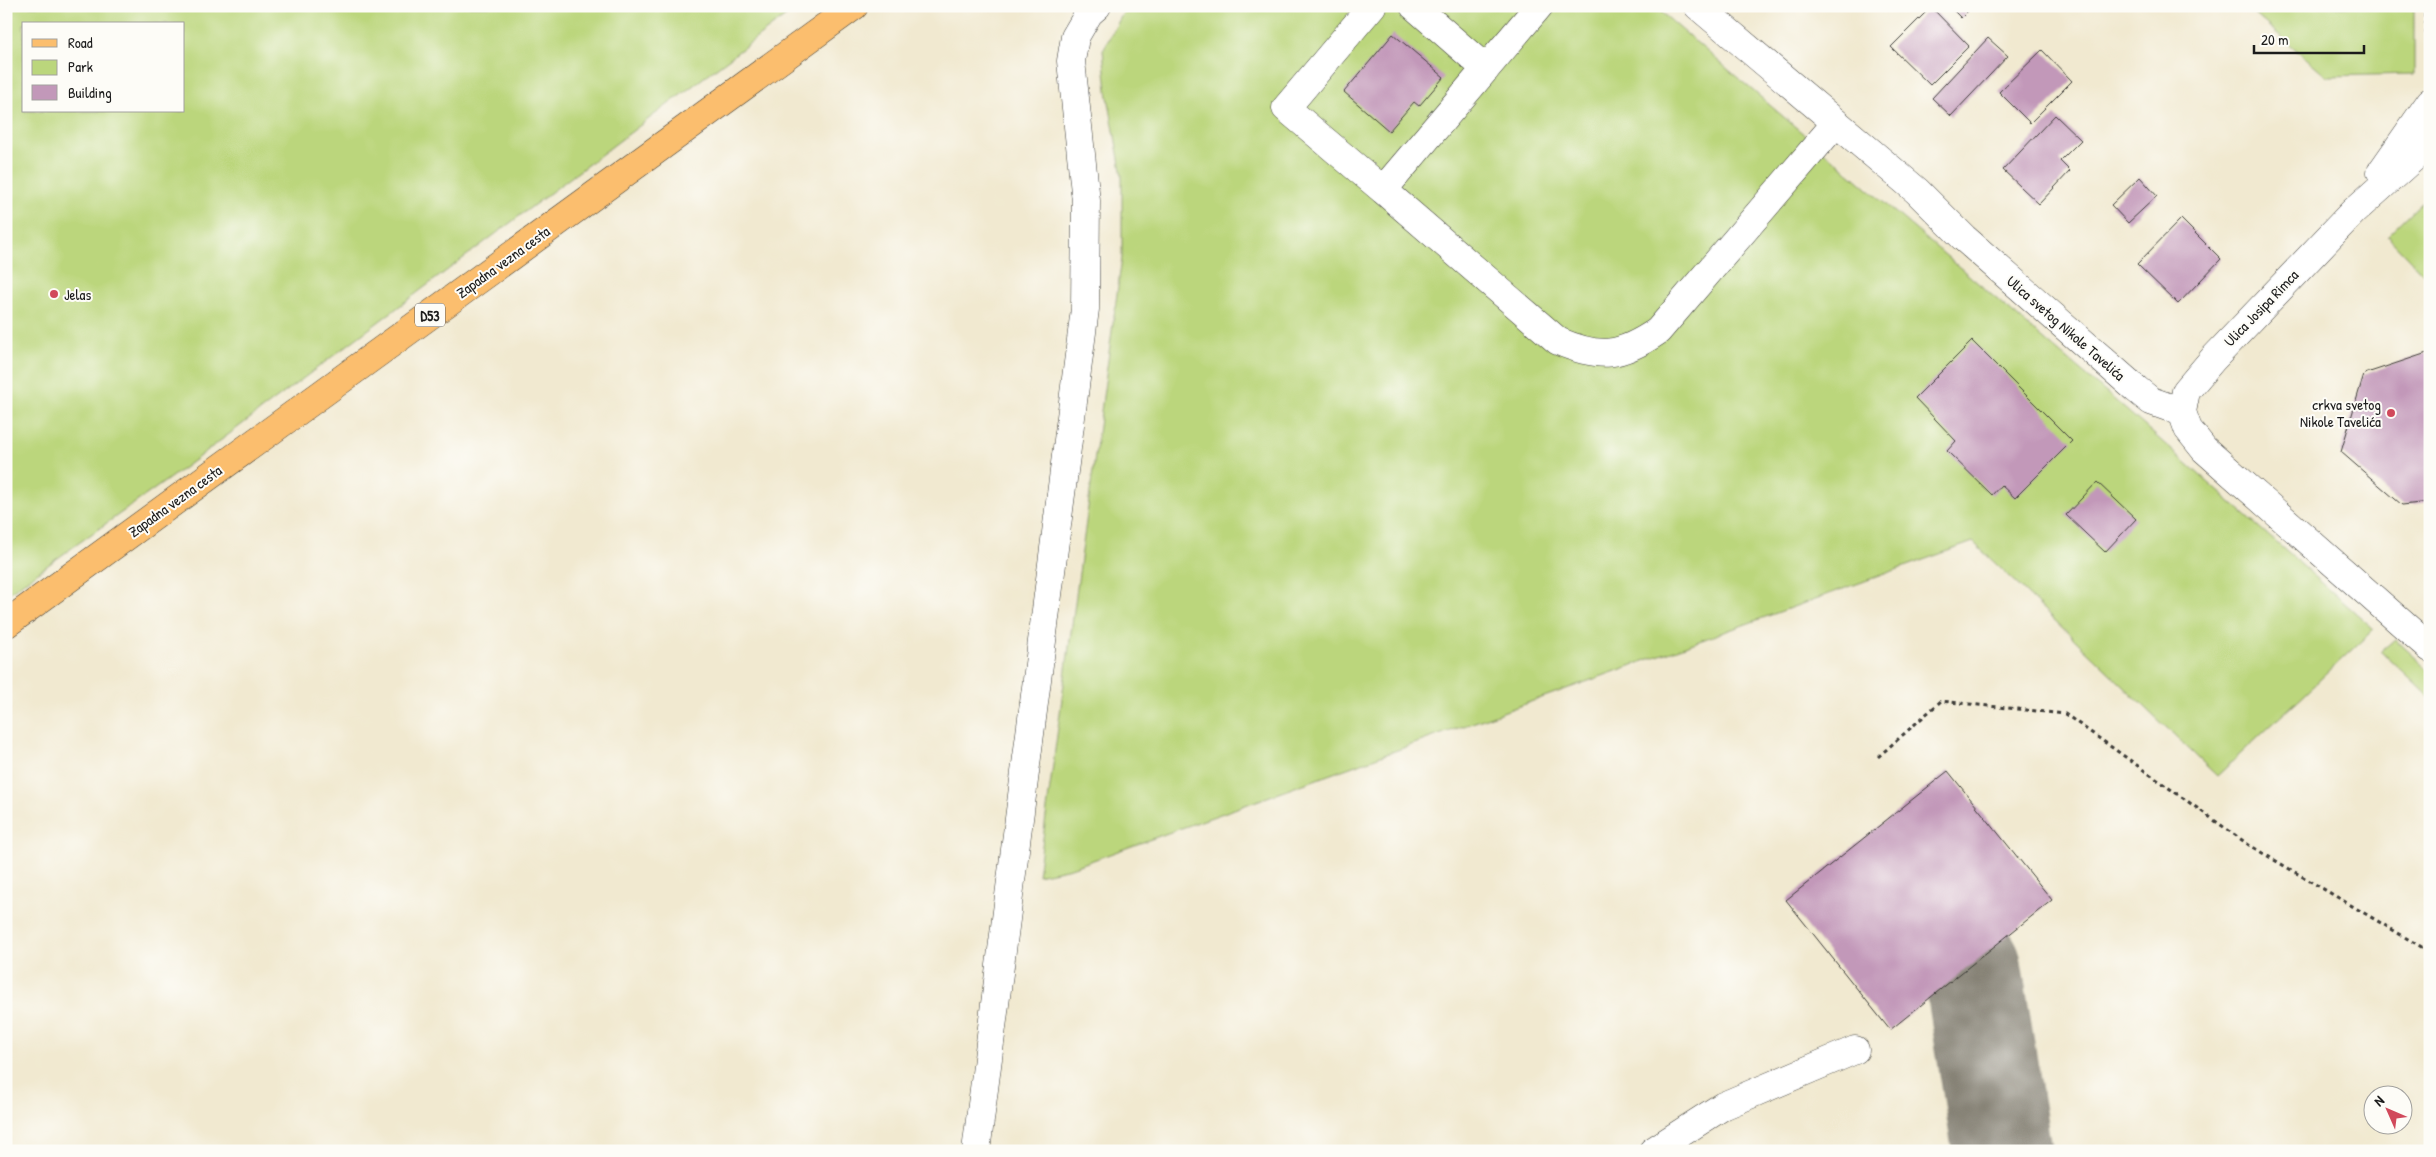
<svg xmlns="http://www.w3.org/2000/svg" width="2436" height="1157" font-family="'Patrick Hand',sans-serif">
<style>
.green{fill:#bbd67c;stroke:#6c794c;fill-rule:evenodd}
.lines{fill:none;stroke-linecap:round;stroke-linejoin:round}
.taxiway{stroke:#868276;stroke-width:99}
.building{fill:#c298b9}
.minor-casing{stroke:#3c3b37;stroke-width:29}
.major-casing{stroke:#3c3b37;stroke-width:29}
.path{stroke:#3c3b37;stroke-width:3;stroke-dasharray:4 4;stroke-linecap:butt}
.minor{stroke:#fff;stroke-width:28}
.major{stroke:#fbbe6e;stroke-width:28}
.poi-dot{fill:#d1495b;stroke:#fdfcf7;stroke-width:2}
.labels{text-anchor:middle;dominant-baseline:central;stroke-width:4;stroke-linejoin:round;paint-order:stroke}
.shield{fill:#fdfcf7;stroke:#605f5e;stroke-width:1}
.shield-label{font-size:14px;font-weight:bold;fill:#1c1c1c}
.street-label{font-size:15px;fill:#1c1c1c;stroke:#fdfcf7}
.poi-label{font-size:15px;fill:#1c1c1c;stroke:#fdfcf7;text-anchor:start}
</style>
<rect width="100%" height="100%" fill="#fdfcf7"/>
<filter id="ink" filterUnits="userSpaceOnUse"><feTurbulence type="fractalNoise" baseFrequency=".02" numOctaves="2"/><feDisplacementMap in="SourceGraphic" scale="10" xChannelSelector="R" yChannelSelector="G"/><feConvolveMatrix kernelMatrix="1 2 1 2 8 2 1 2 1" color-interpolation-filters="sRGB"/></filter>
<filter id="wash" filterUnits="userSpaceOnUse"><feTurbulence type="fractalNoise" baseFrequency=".0096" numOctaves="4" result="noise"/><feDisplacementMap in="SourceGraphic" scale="20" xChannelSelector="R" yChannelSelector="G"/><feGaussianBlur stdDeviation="1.12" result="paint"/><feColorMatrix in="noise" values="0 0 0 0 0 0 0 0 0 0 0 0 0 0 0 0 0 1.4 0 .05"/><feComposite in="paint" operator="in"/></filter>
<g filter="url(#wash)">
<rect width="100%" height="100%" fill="#f1e9d0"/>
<path class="green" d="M6,6H799L184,468L6,595ZM24,24H184V111H24Z
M1132,6H1654L2131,414L2374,629L2217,776L1973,542L1071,868L1038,875L1122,257V176L1107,91L1103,50L1123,13Z
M2245,6H2414V74L2327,76Z
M2430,194V281L2387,236Z
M2395,639L2430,671V698L2381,651Z"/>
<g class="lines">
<path class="taxiway" d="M1972,965L2002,1151"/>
</g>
<g id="blocks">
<path class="building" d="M1949,6H1973L1961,18Z
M1931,7L1969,46L1930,85L1891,47Z
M1393,34L1444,77L1419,106L1414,102L1389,131L1344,92Z
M1988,38L2008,56L1951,116L1932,98Z
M2042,50L2072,81L2030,123L1999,92Z
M2055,115L2081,140L2060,161L2070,171L2039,204L2003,170Z
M2140,177L2157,196L2128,223L2111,205Z
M2181,219L2221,259L2178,304L2137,264Z
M1972,341L2072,441L2015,498L2001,485L1992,495L1947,451L1956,441L1915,398Z
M2430,352V502L2402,505L2341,452L2364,374Z
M2097,482L2136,519L2105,552L2066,515Z
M1948,771L2052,900L1890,1030L1786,900Z"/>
</g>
</g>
<g filter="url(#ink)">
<use href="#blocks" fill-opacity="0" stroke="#3c3b37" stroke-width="1"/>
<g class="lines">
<defs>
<path id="minor" d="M1372,6L1286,108L1383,190
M1414,6L1486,69
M1539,6L1383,190L1558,341C1600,359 1620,357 1658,331L1836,123
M1698,6L1917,191L1964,238L2136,389L2151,401L2182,412
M2430,143L2353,212L2213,359L2186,391L2182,412L2188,429L2204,449L2430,648
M2381,172L2430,102
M976,1151L1085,309L1086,201L1071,61L1075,37L1089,13L1097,6
M1653,1151L1723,1106L1855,1050"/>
<path id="major" d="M6,624L854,6"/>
</defs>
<use href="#minor" class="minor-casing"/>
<use href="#major" class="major-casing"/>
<path class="path" d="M2424,6L2429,69
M1878,757L1941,701L2065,714L2249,845L2430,952"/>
<use href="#minor" class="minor"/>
<use href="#major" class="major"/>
</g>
</g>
<g class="poi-dot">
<circle cx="54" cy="294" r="5"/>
<circle cx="2391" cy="413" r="5"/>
</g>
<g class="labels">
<rect class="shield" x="415" y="303.5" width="30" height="23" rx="4"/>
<g class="shield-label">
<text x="430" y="315">D53</text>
</g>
<g class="street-label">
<text transform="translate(503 262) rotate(-36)">Zapadna vezna cesta</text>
<text transform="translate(2261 308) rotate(-46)">Ulica Josipa Rimca</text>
<text transform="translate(2066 328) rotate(41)">Ulica svetog Nikole Tavelića</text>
<text transform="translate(175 501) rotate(-36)">Zapadna vezna cesta</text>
</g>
<g class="poi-label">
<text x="64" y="294">Jelas</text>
<text x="2381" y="404" text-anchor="end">crkva svetog<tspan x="2381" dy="17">Nikole Tavelića</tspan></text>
</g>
</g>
<rect width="2436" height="1157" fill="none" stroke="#fdfcf7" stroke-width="25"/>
<rect x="22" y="22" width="162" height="90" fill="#fdfcf7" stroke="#a3a29f"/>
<rect x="32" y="39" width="25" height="8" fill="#fbbe6e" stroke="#a3a29f"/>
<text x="68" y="48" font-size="15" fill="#1c1c1c">Road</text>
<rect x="32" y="60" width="25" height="15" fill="#bbd67c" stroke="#a3a29f"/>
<text x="68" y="72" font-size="15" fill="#1c1c1c">Park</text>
<rect x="32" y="85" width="25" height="15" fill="#c298b9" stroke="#a3a29f"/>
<text x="68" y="98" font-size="15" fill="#1c1c1c">Building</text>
<g transform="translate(2388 1110) rotate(315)"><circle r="24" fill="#fdfcf7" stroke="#a3a29f"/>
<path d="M0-4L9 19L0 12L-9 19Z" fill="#d1495b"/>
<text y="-8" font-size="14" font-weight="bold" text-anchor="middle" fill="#1c1c1c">N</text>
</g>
<path d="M2254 45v8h110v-8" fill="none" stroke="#1c1c1c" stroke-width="2.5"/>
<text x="2261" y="45" font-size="15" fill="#1c1c1c" stroke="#fdfcf7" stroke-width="4" paint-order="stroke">20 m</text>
</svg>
